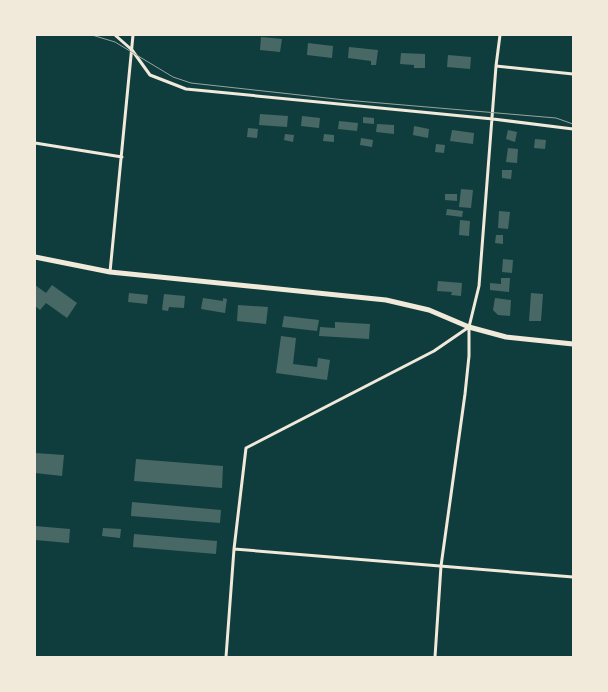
<svg xmlns="http://www.w3.org/2000/svg" width="608" height="692" font-family="'PT Sans Narrow',sans-serif">
<style>
.building{fill:#486865}
.lines{fill:none;stroke-linecap:round;stroke-linejoin:round}
.minor{stroke:#f1e9da;stroke-width:3}
.primary{stroke:#f1e9da;stroke-width:5}
.tram{stroke:#97a49c;stroke-width:1}
</style>
<rect width="100%" height="100%" fill="#0f3d3e"/>
<path class="building" d="M261,37L282,39L280,52L260,50Z
M308,43L333,46L332,58L307,55Z
M349,47L378,50L376,65H371V61L348,58Z
M401,53L425,54V68H414V65L400,64Z
M448,55L471,57L470,69L447,67Z
M260,114L288,116L287,127L259,125Z
M302,116L320,118L319,128L301,126Z
M363,117L374,118V124L363,123Z
M339,121L358,123L357,131L338,129Z
M377,124L394,125V134L376,132Z
M414,126L429,129L428,138L413,135Z
M248,128L258,129L257,138L247,137Z
M452,130L474,133L473,144L450,141Z
M508,130L517,132L515,142L506,139Z
M285,134L294,135L293,142L284,140Z
M324,134L334,135V142L323,141Z
M361,138L373,140L372,147L360,145Z
M535,139L546,140L545,149L534,148Z
M436,144L445,145L444,153L435,152Z
M508,148L518,149L517,163L506,162Z
M502,170H512L511,179L502,178Z
M461,189L473,190L471,208L459,207Z
M445,194H457V201L445,200Z
M447,209L463,211L462,217L446,215Z
M499,211L510,212L508,229L498,228Z
M460,220L470,221L469,236L459,235Z
M496,235H503V244L495,243Z
M503,259L513,260L512,273L502,272Z
M501,278H510L509,292L490,290V283L501,284Z
M438,281L462,283L461,296L451,295L452,292L437,291Z
M35,285L46,293L52,285L77,303L67,318L46,303L40,310L35,306Z
M129,293L148,295L147,304L128,302Z
M531,293L543,294L541,321H529Z
M164,294L185,296L184,308L169,307L168,311L162,310Z
M203,298L223,301V298L227,299L225,313L201,309Z
M495,298L511,300L510,316L498,315L493,310Z
M238,305L268,307L266,324L237,321Z
M284,316L319,320L317,331L282,327Z
M335,322L370,324L369,339L319,336L320,327L335,328Z
M281,336L296,338L293,364L317,367L318,358L330,360L327,380L276,373Z
M35,453L64,455L62,476L35,473Z
M136,459L223,466L222,488L134,481Z
M132,502L221,510L220,523L131,516Z
M35,526L70,529L69,543L35,540Z
M103,528L121,529L120,538L102,536Z
M134,534L217,541L216,554L133,547Z"/>
<g class="lines">
<path class="minor" d="M115,35L132,50L150,75L186,89L493,119L573,129
M496,66L573,74
M35,143L122,157
M110,272L133,35
M234,549L573,577
M226,657L234,549L246,448L434,351L469,327
M435,657L441,566L465,394L469,356V327L479,286L496,66L500,35"/>
<path class="primary" d="M35,257L110,272L386,300L429,310L469,327L506,337L573,344"/>
<path class="tram" d="M92,35L115,42L173,77L191,83L345,100L556,118L573,124"/>
</g>
<rect width="608" height="692" fill="none" stroke="#f1e9da" stroke-width="72"/>
</svg>
